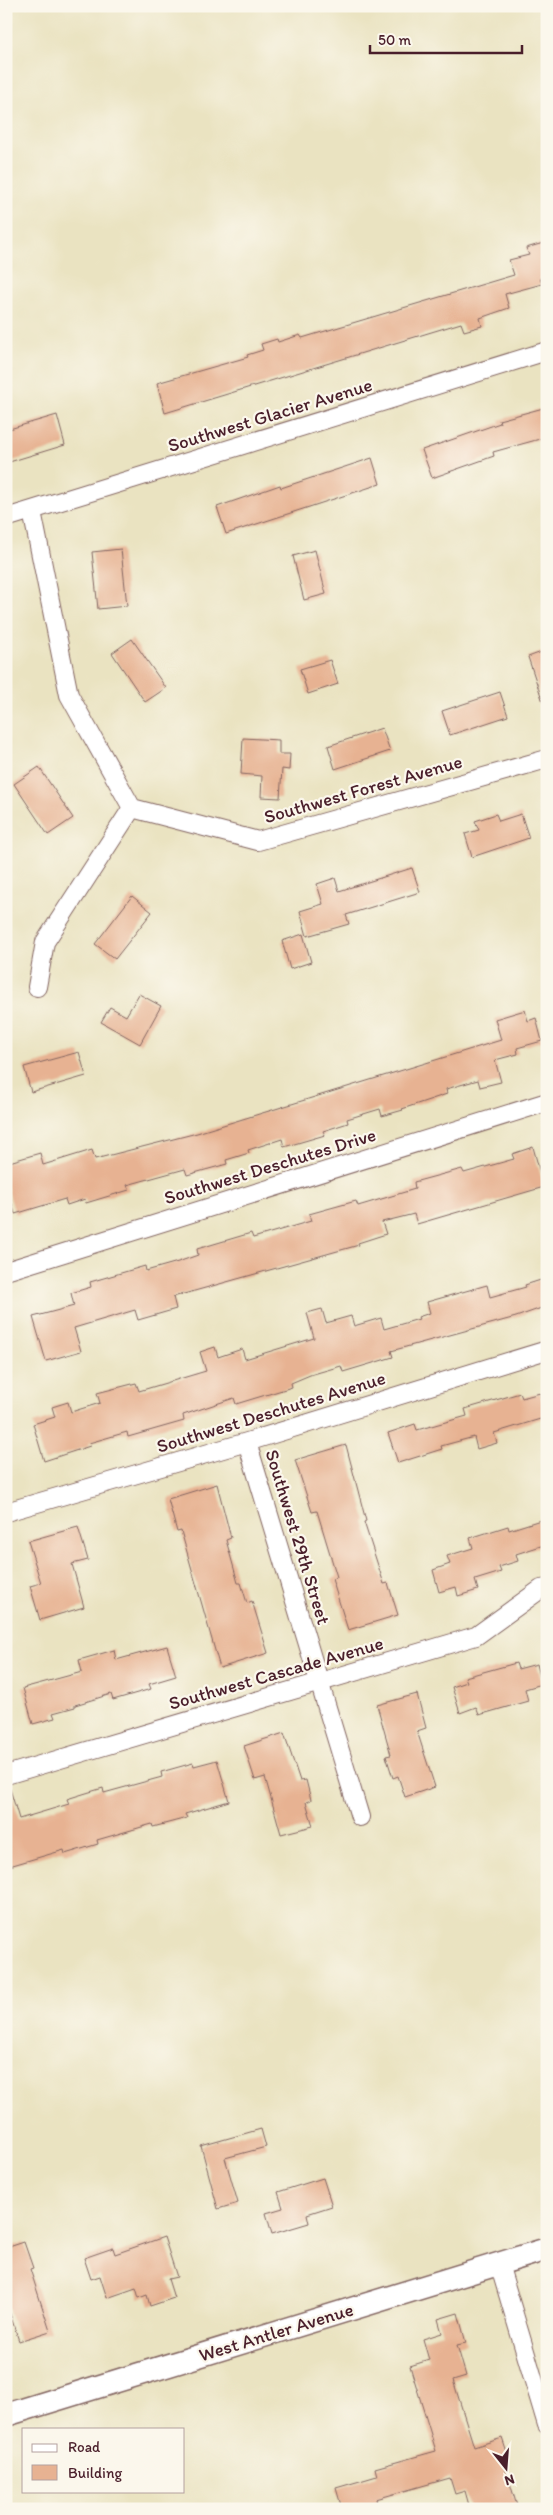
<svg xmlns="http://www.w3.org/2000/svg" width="553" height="2515" font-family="Itim,sans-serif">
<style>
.building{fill:#e7b292}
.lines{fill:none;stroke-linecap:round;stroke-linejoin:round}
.minor-casing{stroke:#826460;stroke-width:20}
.tertiary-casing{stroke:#826460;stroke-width:25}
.minor{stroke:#fff;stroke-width:18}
.tertiary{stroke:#fff;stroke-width:22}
.labels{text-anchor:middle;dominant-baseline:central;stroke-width:4.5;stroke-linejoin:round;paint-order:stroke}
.street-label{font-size:19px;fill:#4a1f2b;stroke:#fbf7ec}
</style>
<rect width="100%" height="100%" fill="#fbf7ec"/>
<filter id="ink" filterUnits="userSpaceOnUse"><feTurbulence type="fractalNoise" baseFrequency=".02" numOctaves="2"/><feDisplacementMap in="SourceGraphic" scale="10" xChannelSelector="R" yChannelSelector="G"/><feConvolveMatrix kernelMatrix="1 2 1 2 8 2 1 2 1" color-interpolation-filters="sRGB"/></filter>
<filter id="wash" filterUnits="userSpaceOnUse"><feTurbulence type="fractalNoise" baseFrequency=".0096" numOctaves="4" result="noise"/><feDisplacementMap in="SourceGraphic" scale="20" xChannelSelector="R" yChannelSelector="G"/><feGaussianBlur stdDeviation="1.12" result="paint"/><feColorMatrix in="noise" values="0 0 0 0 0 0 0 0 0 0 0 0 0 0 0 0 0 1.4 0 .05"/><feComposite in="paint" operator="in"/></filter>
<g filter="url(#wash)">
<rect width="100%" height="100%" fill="#eae3c1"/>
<g id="blocks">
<path class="building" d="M547,242V276L540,278L542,284L505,294L509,308L480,318L482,326L464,331L461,323L165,413L157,383L248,357L247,355L263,350L261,344L277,339L278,342L300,335L302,338L514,275L509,260L529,255L526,248Z
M547,407V437L493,452L494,456L432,478L422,450L500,423L499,420Z
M57,415L65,445L6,463V430Z
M372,458L380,484L226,534L217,507L280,485L281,488Z
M121,549L127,606L98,609L92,552Z
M315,550L326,594L304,600L293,556Z
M132,639L166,688L145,702L112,653Z
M547,650V704L544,705L528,657Z
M330,660L338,684L308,694L300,669Z
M500,692L508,716L450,735L442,711Z
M382,728L390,751L335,769L328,746Z
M243,738L279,740V754H290L289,770L282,769L280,798L261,797L262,776L241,774Z
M39,767L73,818L48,835L14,784Z
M496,814L499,821L521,814L529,838L472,857L465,834L479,830L475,821Z
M412,868L420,892L346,915L349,924L307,936L300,911L323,904L317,884L335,878L339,891Z
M132,896L152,912L115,959L95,944Z
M303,934L311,962L290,969L282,941Z
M139,994L161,1006L140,1044L101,1022L110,1007L126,1016Z
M525,1010L528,1021L536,1018L542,1041L517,1048L518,1054L495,1060L501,1082L480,1087L478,1080L446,1089L447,1094L402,1109L403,1110L382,1116L380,1109L347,1119L348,1123L323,1131L325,1135L284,1147L282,1139L248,1150L249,1153L226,1160L227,1164L187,1175L185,1169L127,1185L129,1190L86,1203L85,1199L67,1205L65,1199L15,1214L6,1184V1163L40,1153L43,1165L92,1150L95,1159L197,1133L501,1040L495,1019Z
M79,1052L86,1076L31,1092L24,1067Z
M533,1147L544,1187L417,1224L414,1214L382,1222L386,1234L358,1243L359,1245L173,1297L176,1309L138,1320L135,1310L74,1328L81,1351L46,1361L33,1317L74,1306L71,1293L91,1287L90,1282L145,1266L146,1271L178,1262L198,1255L197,1249L251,1233L253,1238L311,1221L309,1214L356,1201L358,1206L415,1189L414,1182L462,1169L464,1173L514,1159L512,1154Z
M547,1278V1306L516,1317L391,1351L393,1357L343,1372L341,1366L310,1375L291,1383L292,1387L236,1404L234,1398L183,1415L184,1421L128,1437L127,1432L89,1443L90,1446L44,1461L33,1424L55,1417L52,1407L68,1402L71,1412L100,1403L97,1393L136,1383L139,1391L206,1371L200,1352L215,1347L218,1357L242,1349L245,1359L314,1338L307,1313L322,1309L326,1323L351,1316L354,1326L381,1318L384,1329L419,1319L418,1317L430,1313L427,1302L487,1285L490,1297L526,1287L525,1285Z
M520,1393L522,1398L540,1393L547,1417L494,1433L497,1443L477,1449L474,1437L441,1446L442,1449L398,1463L388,1433L415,1424L417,1430L467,1416L465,1409Z
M346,1445L366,1521L364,1522L384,1584L388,1583L398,1615L348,1630L332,1579L337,1577L317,1511L312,1512L295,1460Z
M217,1484L231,1538L226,1540L238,1583H241L247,1603L252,1601L268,1653L220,1668L181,1531L177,1532L168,1499Z
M547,1518V1544L516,1554L518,1561L499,1567L501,1572L475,1580L478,1590L458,1596L456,1587L439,1592L433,1570L450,1564L447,1556L473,1548L470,1538L508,1526L509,1530Z
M78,1527L88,1560L72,1564L84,1607L40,1620L30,1586L41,1583L28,1541Z
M167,1646L176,1676L149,1684L151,1689L113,1700L111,1694L75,1705V1707L53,1713L55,1718L33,1724L23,1688L82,1672L79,1660L114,1650L116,1660Z
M516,1663L518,1669L537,1664L542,1684L525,1689L528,1701L479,1715L476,1707L460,1713L452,1687L467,1682L465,1677Z
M417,1694L426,1728L417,1731L435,1787L405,1797L398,1776L393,1778L386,1756L391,1755L377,1705Z
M284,1733L300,1781L306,1780L311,1800L306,1802L313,1826L281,1834L265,1777L255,1780L244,1746Z
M217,1760L229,1801L185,1814L187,1818L153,1827L152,1824L97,1840L98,1844L65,1854L64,1850L6,1867V1790L10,1789L19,1819L69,1804L67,1799L83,1794L103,1788L104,1793L162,1777L161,1772L193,1763L194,1766Z
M261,2129L266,2147L225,2158L238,2203L218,2209L201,2146Z
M323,2178L332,2206L307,2214L309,2223L272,2234L266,2213L283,2208L278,2192Z
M164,2237L177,2277L168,2279L174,2298L150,2306L147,2295L139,2298L136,2288L107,2298L100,2276L91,2279L84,2258L113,2248L115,2254Z
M24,2242L33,2268L30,2269L50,2331L19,2341L6,2302V2248Z
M458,2313L466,2343L457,2345L466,2376L453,2380L474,2447L502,2438L508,2456L502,2458L518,2509H470L465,2491L455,2494L450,2478L376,2499L378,2509H342L336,2488L377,2476L375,2468L436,2451L410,2366L429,2360L423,2339L442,2333L438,2319Z"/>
</g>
</g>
<g filter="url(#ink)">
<use href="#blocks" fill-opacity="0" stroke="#826460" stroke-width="1"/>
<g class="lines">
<defs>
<path id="minor" d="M32,511L69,695L132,808
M6,518L547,351
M132,808L258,841L547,759
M37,987L45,942L132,808
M6,1271L547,1102
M247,1442L360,1817
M6,1512L247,1442L547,1350
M6,1775L476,1636L541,1589L547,1588
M499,2264L547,2425"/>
<path id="tertiary" d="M6,2415L547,2249"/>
</defs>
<use href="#minor" class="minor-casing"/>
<use href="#tertiary" class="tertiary-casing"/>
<use href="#minor" class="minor"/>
<use href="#tertiary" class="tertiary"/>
</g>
</g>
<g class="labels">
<g class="street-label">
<text transform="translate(270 415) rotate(-17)">Southwest Glacier Avenue</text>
<text transform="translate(363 789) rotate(-16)">Southwest Forest Avenue</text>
<text transform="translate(270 1166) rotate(-17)">Southwest Deschutes Drive</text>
<text transform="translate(271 1412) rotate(-17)">Southwest Deschutes Avenue</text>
<text transform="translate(298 1537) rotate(73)">Southwest 29th Street</text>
<text transform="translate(276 1673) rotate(-16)">Southwest Cascade Avenue</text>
<text transform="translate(276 2332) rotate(-17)">West Antler Avenue</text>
</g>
</g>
<rect width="553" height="2515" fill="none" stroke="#fbf7ec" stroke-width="25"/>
<rect x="22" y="2428" width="162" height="65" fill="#fbf7ec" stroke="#b4a19f"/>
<rect x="32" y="2444" width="25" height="8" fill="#ffffff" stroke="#b4a19f"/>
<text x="68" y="2452" font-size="15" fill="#4a1f2b">Road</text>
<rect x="32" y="2465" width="25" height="15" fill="#e7b292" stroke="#b4a19f"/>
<text x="68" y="2478" font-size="15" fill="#4a1f2b">Building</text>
<g transform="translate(506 2468) rotate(163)" stroke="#fbf7ec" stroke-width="4" paint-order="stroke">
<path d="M0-4L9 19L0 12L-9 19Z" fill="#4a1f2b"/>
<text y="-8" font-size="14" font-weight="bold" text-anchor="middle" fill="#4a1f2b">N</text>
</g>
<path d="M370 45v8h152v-8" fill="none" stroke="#4a1f2b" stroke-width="2.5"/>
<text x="378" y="45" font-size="15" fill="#4a1f2b" stroke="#fbf7ec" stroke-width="4" paint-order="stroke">50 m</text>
</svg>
